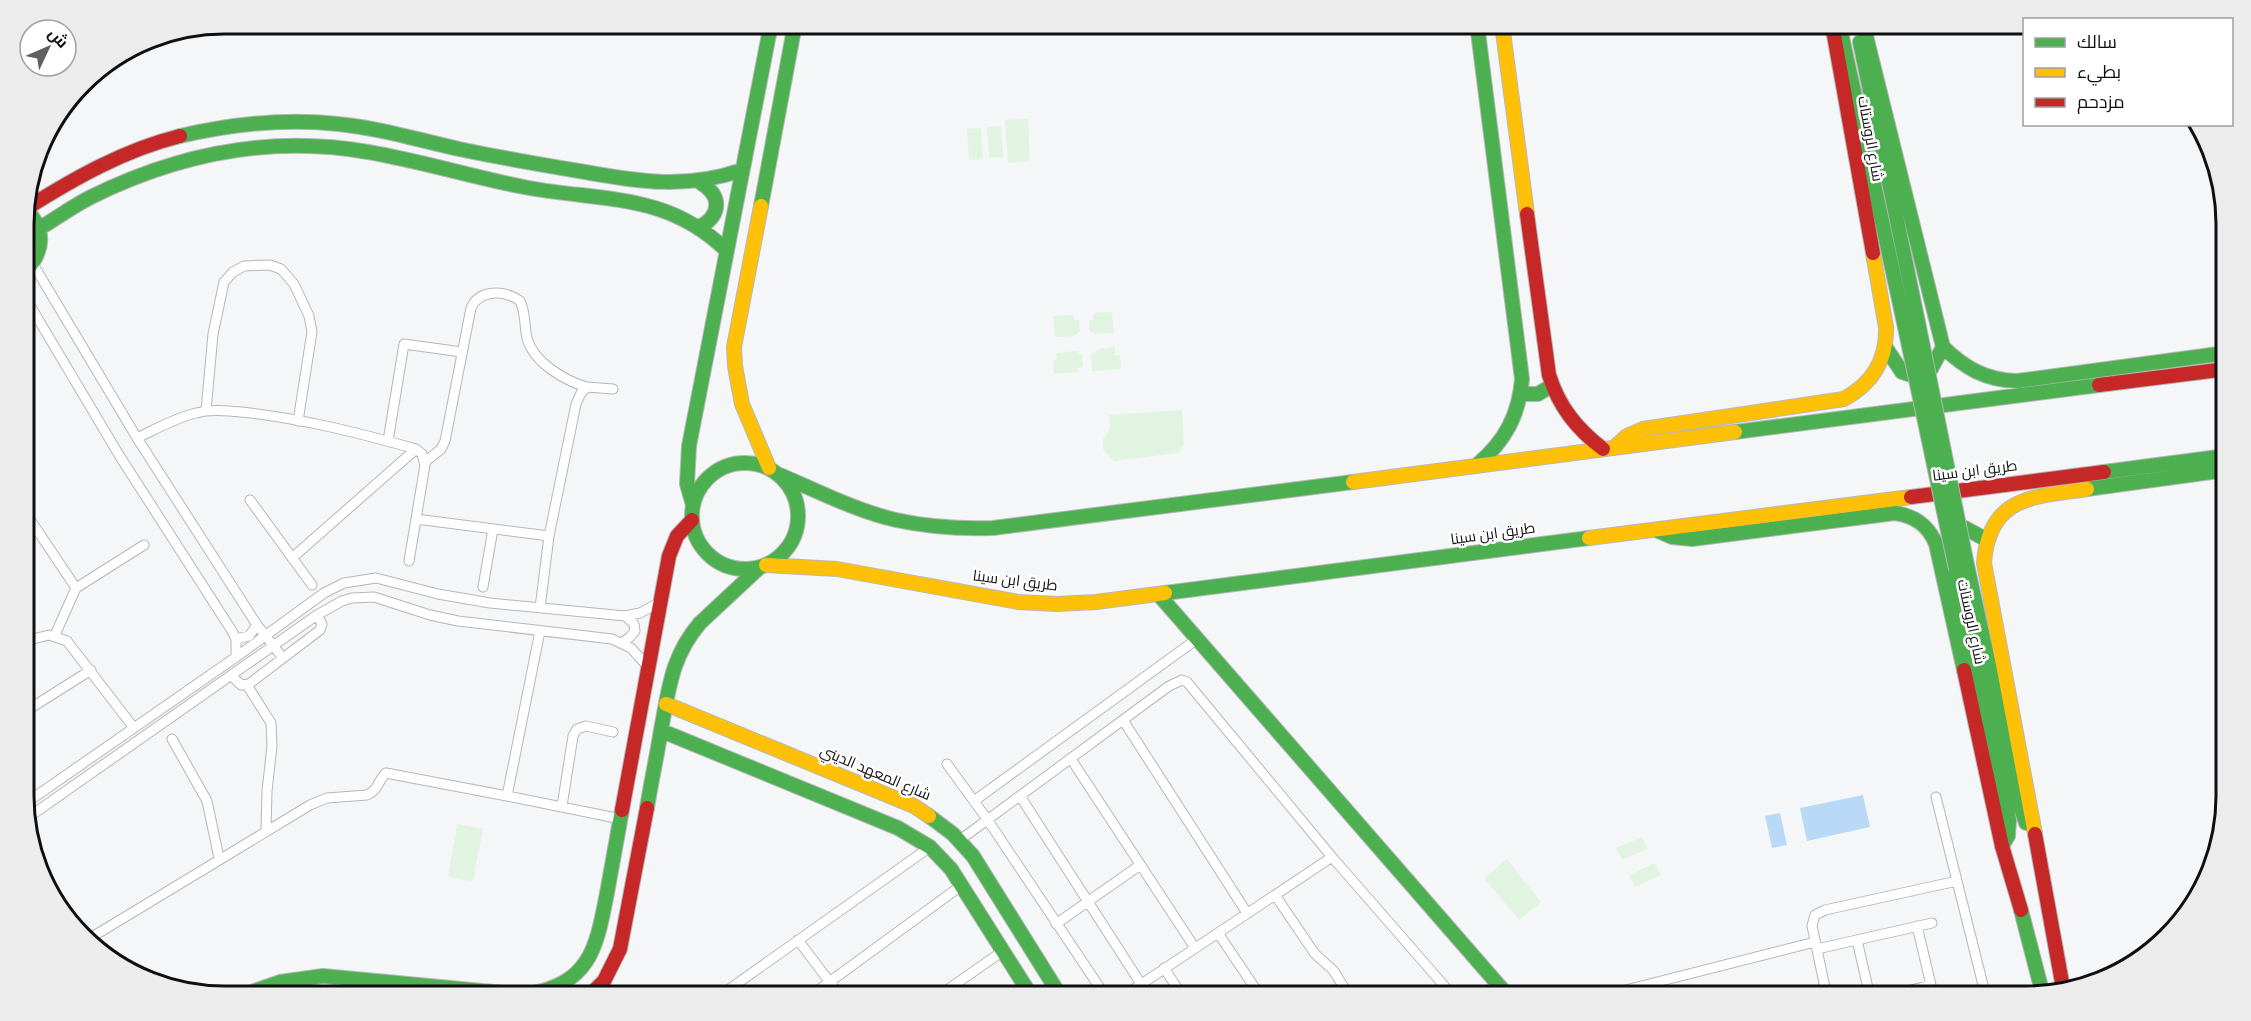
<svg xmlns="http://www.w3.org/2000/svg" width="2251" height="1021" font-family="Overpass,Cairo,sans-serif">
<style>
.green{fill:#e1f4e2}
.water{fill:#bad9f6}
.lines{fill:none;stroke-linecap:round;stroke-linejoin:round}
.street-casing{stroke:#b6b7b8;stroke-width:11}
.fast-casing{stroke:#b6b7b8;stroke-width:16}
.slow-casing{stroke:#b6b7b8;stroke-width:16}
.jam-casing{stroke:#b6b7b8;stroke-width:16}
.street{stroke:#fefefe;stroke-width:9}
.fast{stroke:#4caf50;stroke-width:14}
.slow{stroke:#ffc107;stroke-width:14}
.jam{stroke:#c62828;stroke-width:14}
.fast-bridge-casing{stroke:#b6b7b8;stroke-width:16;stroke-linecap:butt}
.fast-bridge{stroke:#4caf50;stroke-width:14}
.labels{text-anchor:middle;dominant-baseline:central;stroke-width:5;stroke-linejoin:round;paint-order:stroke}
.street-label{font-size:15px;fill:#0f0f10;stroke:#fff}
.rim{fill:none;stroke:#0f0f10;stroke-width:3}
</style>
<rect width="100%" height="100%" fill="#f5f6f7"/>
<path class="green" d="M1028,119L1030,161L1008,163L1005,120Z
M1001,126L1003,157L989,158L987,127Z
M981,128L983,159L969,160L967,129Z
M1112,312L1114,333L1095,334L1089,330V320H1094V313Z
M1073,315L1074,320H1079L1080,331L1074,336L1055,337L1053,316Z
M1115,347V355H1120L1121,369L1092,371L1091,355L1098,349Z
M1076,351L1082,355L1083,367L1077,368L1078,372L1054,374L1053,360L1057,359L1056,353Z
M1182,410L1184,444L1178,453L1114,461L1103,449V439L1110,429L1109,415Z
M457,824L483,829L473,881L448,877Z
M1642,837L1647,849L1622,860L1616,848Z
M1507,859L1541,902L1519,920L1484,878Z
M1655,863L1661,875L1635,887L1629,875Z"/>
<path class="water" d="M1863,795L1870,827L1807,841L1800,808Z
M1780,813L1787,845L1772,848L1765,816Z"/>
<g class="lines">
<defs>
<path id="street" d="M33,264L137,438L257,625L283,658
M25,297L119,455L232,631L236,639V657
M206,411L213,334L224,282L233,272L244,266L270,265L281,269L294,284L309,316L312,332L298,421
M137,438C156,429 175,418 196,413C211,409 226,411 241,412C301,418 359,433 416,449L422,454L425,465L409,561
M388,441L404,344L462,352
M425,462L441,449L445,441L471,308C479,289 505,290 520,301C526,313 524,325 527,338C533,362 565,381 587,387
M250,500L312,585
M25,512L76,588
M416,519L549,536
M292,558L416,449
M483,587L493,529
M540,608L549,536L576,404L581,393L587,387L613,389
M540,631L507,796L621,819
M55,635L76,588L144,545
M236,639L249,636L257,625
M25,641L49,635L67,641L134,728
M622,643L630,637L635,631L634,624L625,616
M232,676L241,685L249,684L320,630L322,624L317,615
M247,685L271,723L272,746L267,791L266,829
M26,711L91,670
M1123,720L1247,913
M172,739L207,801L219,858
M1071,759L1195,948
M947,764L987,819L1106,997
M1020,796L1141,984
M1936,797L1986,997
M974,801L1197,639
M26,803L236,657L324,593L344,583L376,578L438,594L490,603L625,616L640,613L662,601
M562,806L573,736L577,729L586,726L613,732
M26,819L317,615L342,601L352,598L374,597L430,615L458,621L612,639L631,648L649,668
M960,840L1169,686L1182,680L1187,682L1332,857L1454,997
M1275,895L1315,954L1333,970L1350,997
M1056,924L1140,865
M1218,933L1261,997
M92,937L310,805L327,798L367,795C379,790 378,780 386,773L507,796
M798,940L841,997
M1857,940L1870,997
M1817,949L1932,923
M1164,968L1183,997
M718,997L930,847
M809,997L962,885
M937,997L1003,951
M1122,997L1332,857
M1598,997L1815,942
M1827,997L1812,926L1815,915L1825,910L1957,881
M1883,997L1931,985L1917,926"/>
<path id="fast" d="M1477,24L1522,379C1519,415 1505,441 1478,464
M1863,24L1943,347
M1842,37L1906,332
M1860,42L1919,327
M180,136C232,124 285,118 338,124C379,128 419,140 459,149C501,158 543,165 585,172C640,182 687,189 742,170
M761,206L795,24
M25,208C46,230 45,250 25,272
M700,227C721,215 722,196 701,183
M40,228C57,218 73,206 91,197C178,154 271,135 368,152C421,161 472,177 524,187C601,202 666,191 727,251
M1943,347C1965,368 1985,380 2017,381L2226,353
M1886,348L1902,372L1917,377L1931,369L1943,347
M1522,394H1538L1551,386
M1735,432L2099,385
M692 516a53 53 0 1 1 106 0a53 53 0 1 1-106 0Z
M2104,472L2226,456
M780,475C818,491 856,511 896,520C928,527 961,529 993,528L1353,482
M2087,489L2226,470
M693,505L687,484L689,446L771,24
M1950,527L1965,528L1987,540
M1656,530L1672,537L1692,539L1895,513C1915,516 1928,525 1936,544L1964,670
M1967,565L2020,806L2026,823
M1956,569L2009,820L2008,836L2002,846
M1165,593L1589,538
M1159,595L1509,997
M662,731L898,828L930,847L951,869L1032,997
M647,808C651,782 657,756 661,730C669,689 671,657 700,623L760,567
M929,816L953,834L973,856L1061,997
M2021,910L2043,995
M237,997L280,982L323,976L525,995C590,984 596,950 607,893C612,865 617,838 622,810"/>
<path id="slow" d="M1502,24L1527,214
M761,206L734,347L735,366L742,404L769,468
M1614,448L1627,436L1643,429L1844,399C1873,383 1887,360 1886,327L1873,253
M1353,482L1735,432
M1589,538L1911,497
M766,565L837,569L1018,602L1057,604L1096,602L1165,593
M666,704L914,806L929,816
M2035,834L1984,563C1989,496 2033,497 2087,489"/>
<path id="jam" d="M1832,24L1873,253
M27,208C75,178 124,150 180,136
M1527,214L1549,375C1559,407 1577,429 1603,449
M2099,385L2226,369
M1911,497L2104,472
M1964,670L2002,846L2021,910
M622,810L669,556L677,536L692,520
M2035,834L2063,988
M295,997L325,994L360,997
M588,997L604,981L620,949L647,808"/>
</defs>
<use href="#street" class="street-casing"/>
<use href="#fast" class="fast-casing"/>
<use href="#slow" class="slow-casing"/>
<use href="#jam" class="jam-casing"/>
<use href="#street" class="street"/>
<use href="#fast" class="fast"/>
<use href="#slow" class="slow"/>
<use href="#jam" class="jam"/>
<defs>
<path id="fast-bridge" d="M1919,327L1967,565
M1906,332L1956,569"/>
</defs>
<use href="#fast-bridge" class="fast-bridge-casing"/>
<use href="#fast-bridge" class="fast-bridge"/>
</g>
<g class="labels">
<g class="street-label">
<text transform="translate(1869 139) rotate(80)">شارع الروستات</text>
<text transform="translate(1975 472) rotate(-7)">طريق ابن سينا</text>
<text transform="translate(1493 535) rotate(-8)">طريق ابن سينا</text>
<text transform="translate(1015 582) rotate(7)">طريق ابن سينا</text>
<text transform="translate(1970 622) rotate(78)">شارع الروستات</text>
<text transform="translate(875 774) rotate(23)">شارع المعهد الديني</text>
</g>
</g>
<path d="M0 0H2251V1021H0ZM224 34H2026A190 190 0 0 1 2216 224V796A190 190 0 0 1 2026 986H224A190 190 0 0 1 34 796V224A190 190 0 0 1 224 34Z" fill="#ececec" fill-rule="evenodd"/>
<path class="rim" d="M224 34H2026A190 190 0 0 1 2216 224V796A190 190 0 0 1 2026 986H224A190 190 0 0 1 34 796V224A190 190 0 0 1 224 34Z"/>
<rect x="2023" y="18" width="210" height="108" fill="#ffffff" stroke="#9f9f9f" stroke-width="1.5"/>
<rect x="2035" y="38" width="30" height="9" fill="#4caf50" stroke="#9f9f9f" stroke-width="1.5"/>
<text x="2077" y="48" font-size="18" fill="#0f0f10">سالك</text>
<rect x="2035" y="68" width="30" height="9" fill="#ffc107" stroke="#9f9f9f" stroke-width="1.5"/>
<text x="2077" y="78" font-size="18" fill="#0f0f10">بطيء</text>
<rect x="2035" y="98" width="30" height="9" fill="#c62828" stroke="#9f9f9f" stroke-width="1.5"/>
<text x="2077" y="108" font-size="18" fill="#0f0f10">مزدحم</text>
<g transform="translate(48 48) rotate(46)"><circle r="28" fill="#ffffff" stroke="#9f9f9f" stroke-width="1.5"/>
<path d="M0-4.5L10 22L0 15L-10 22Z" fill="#606061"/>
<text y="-9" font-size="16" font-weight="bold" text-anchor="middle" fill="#0f0f10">ش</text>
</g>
</svg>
